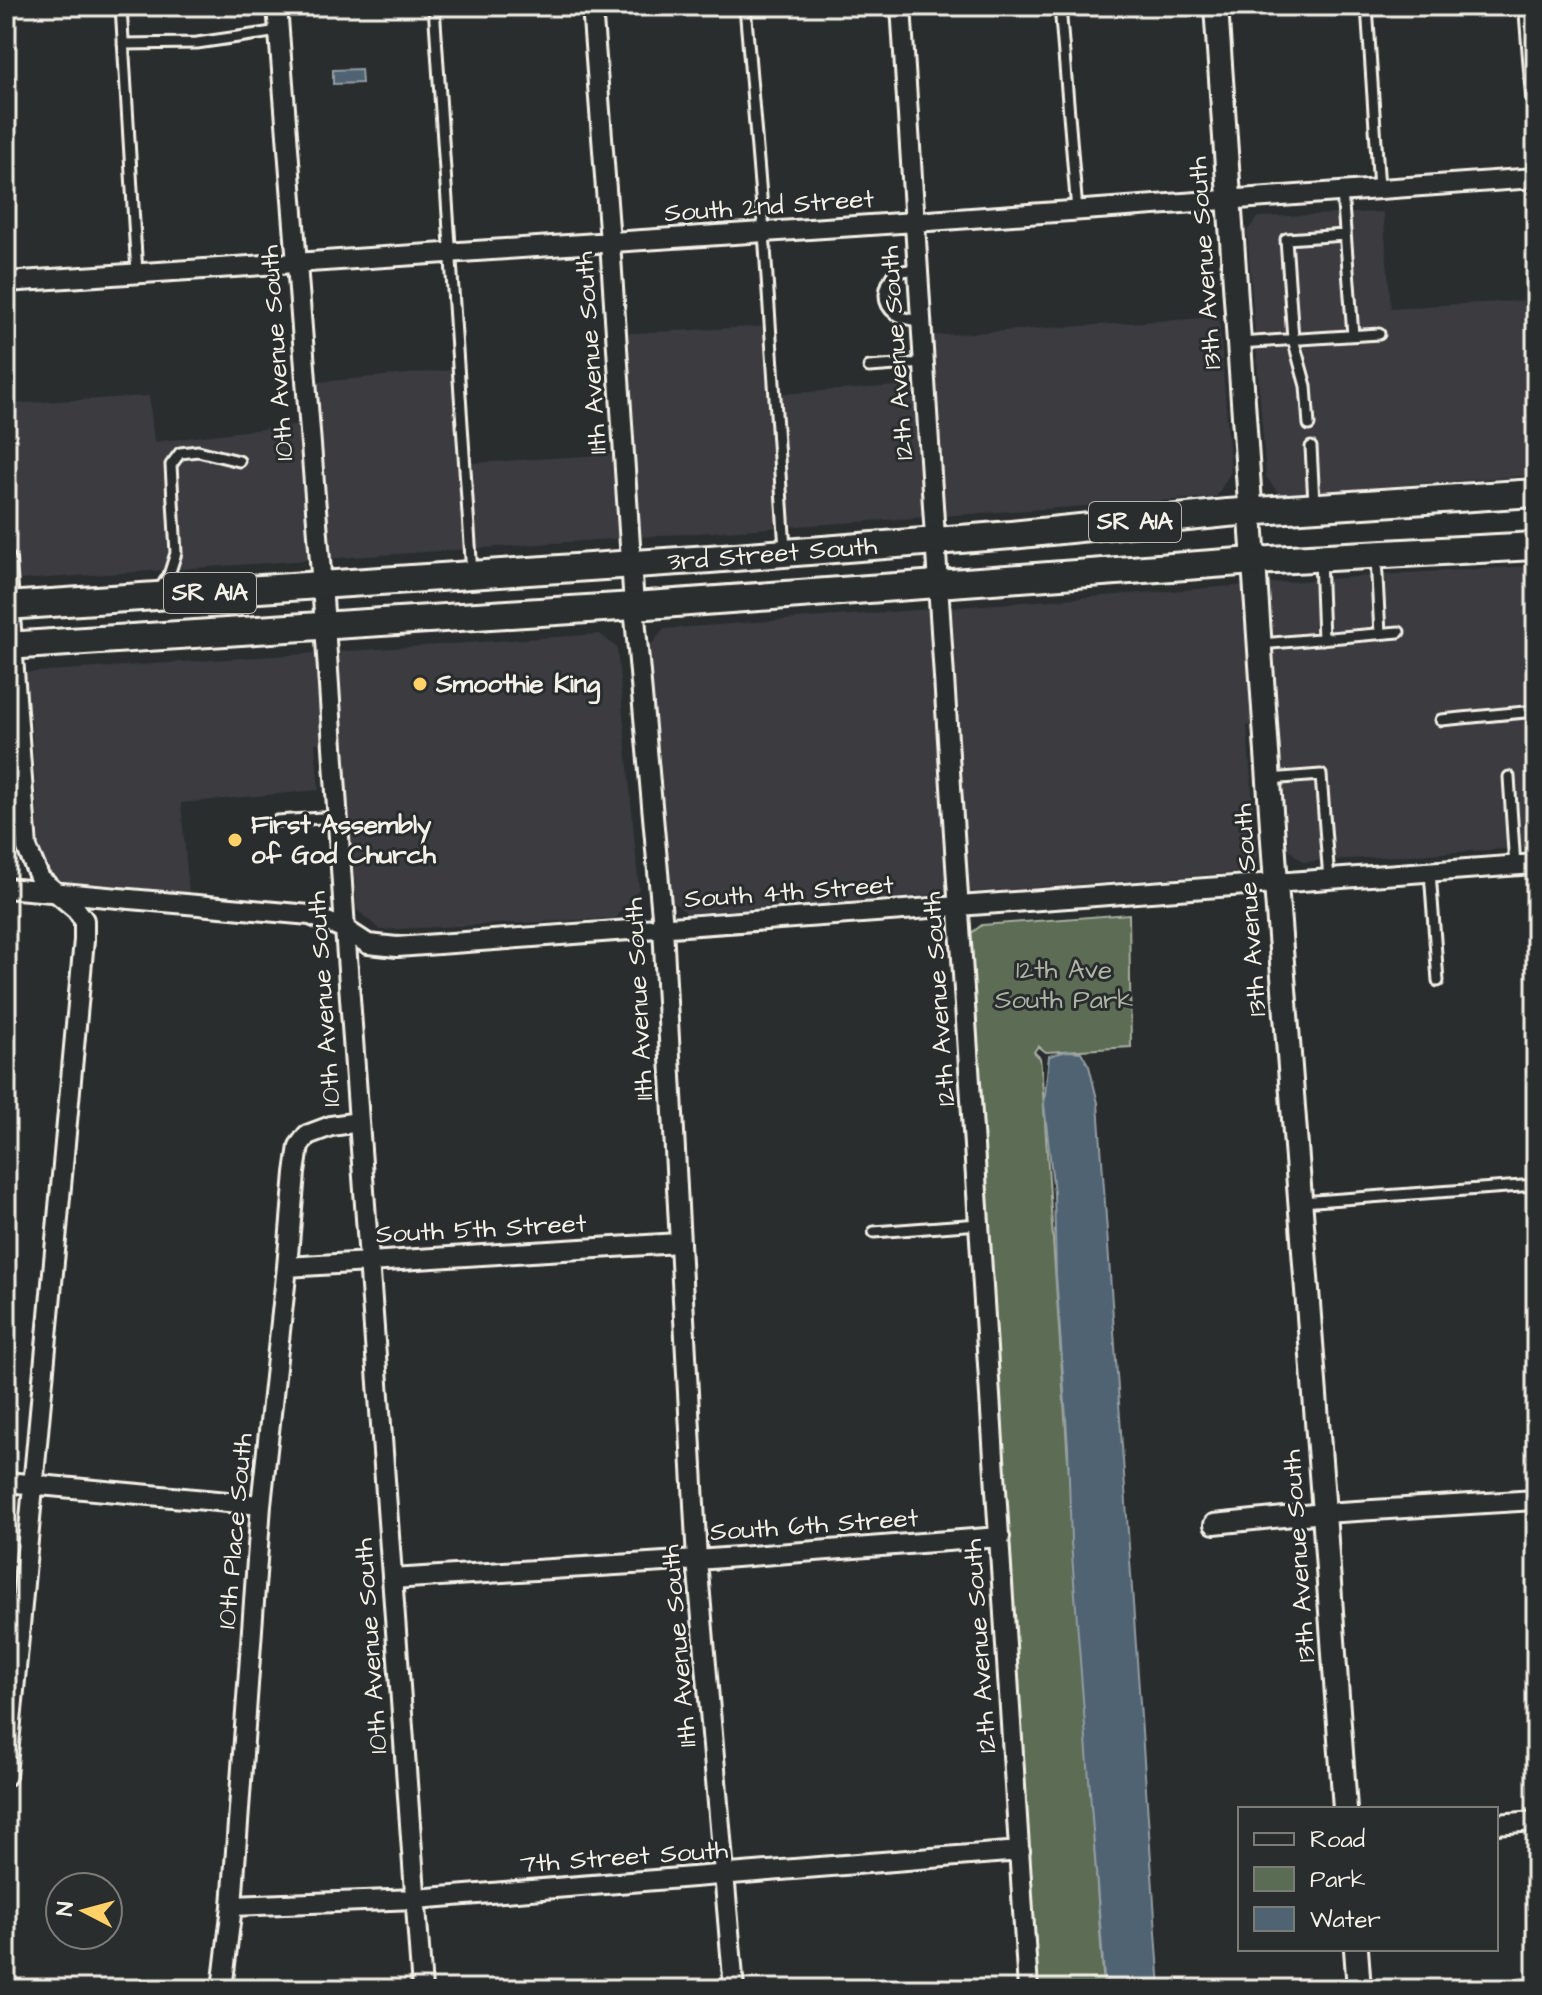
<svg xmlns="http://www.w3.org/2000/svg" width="1542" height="1995" font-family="'Architects Daughter',sans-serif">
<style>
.built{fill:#3a3b41}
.green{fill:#5b6c55;stroke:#a8ae9e;stroke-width:2}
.water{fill:#506373;stroke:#929ca2;stroke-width:2}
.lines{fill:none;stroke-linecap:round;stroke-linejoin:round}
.service-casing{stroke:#f4f1e8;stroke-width:15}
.minor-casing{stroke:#f4f1e8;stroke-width:24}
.tertiary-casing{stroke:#f4f1e8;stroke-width:28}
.primary-casing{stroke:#f4f1e8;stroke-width:32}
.service{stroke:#2a2d2e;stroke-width:9}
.minor{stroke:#2a2d2e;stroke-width:18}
.tertiary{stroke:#2a2d2e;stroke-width:22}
.primary{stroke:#2a2d2e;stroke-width:26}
.poi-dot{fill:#ffd166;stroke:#2a2d2e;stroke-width:3}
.labels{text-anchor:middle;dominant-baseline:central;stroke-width:6;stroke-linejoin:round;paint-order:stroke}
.shield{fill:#2a2d2e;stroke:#b7b6b0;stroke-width:2}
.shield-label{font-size:24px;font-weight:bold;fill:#f4f1e8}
.street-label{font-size:26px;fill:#f4f1e8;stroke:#2a2d2e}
.poi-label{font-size:26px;font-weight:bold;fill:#f4f1e8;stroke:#2a2d2e;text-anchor:start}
.park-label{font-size:26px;fill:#afb5a6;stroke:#2a2d2e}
</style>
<rect width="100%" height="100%" fill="#2a2d2e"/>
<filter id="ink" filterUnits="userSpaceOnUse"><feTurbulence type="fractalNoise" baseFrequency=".0125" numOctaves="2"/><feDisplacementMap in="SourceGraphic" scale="16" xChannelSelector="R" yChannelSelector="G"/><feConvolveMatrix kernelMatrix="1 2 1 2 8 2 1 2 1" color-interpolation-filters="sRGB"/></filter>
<g filter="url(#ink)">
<path class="built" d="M1383,212L1391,308L1533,300L1536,336V460L1524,476L1279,494L1266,477L1247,231L1258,217Z
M1219,317L1231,472L1216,497L6,581V404L149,396L154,442L311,423L308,383L463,369L472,463L620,454L612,334L774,326L779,394L928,384L926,336Z
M1533,566L1536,568V847L1303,862L1289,850L1278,722L1247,726L1257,857L1246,872L687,913L669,899L650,646L664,629L1409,573Z
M600,634L617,648L639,889L616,918L380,930L357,910L343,741L315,743L319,790L181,803L189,894L60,881L41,866L31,718L6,719V674Z"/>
<path class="green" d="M1129,914L1131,1047L1046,1052L1038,1046L1034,1052L1040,1058L1042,1078L1104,1989H1034L966,937L982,925Z"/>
<path class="water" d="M361,69L362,83L333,84V70Z
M1067,1051L1081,1052L1089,1066L1098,1103L1160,1989H1105L1071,1542L1068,1447L1056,1274L1054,1193L1044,1104L1049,1056Z"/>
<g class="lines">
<defs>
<path id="service" d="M121,6L137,273
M434,6L472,574
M745,6L764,232L785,549
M1060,6L1077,211
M1367,6L1379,189
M123,44L197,43L279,31
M1342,192L1353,335
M918,269L894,272C885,285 879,302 895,314C901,318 914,320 921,322
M1239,343L1379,334
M869,367L924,363
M1309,425L1306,386L1293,339L1286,239L1345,235
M1311,447L1314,503
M1320,558L1323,639
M1376,558L1380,634
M159,591L169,575L176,553L171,465L180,453L198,451L239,461
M1260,644L1399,632
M1441,720L1536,711
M1509,777L1515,866
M1269,779L1321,775L1329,880
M277,821L337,817
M1430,872L1438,981
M1301,1202L1536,1185
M874,1232L979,1224"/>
<path id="minor" d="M277,6L325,625L345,929L422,1989
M592,6L610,242L634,606L663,927L697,1560L734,1989
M901,6L1028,1989
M1529,6L1536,96
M6,282L915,222L1536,178
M6,561L27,848L40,879L76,909L84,920V940L6,1776
M6,888L310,915L345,929L368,944L397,947L1536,864
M287,1267L679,1243
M6,1482L261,1505
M1214,1524L1324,1513L1536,1500
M392,1579L697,1560L1000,1537
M1496,1824L1536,1821
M232,1906L416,1899L1020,1851
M222,1989L232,1906L261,1505L287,1267L295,1173L299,1146L307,1135L331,1126L359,1122"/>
<path id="tertiary" d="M1216,6L1276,884L1324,1513L1345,1809
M1356,1949L1359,1989"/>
<g id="primary">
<path id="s1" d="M6,606L710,559L1011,535L1227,513L1536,493"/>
<path d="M6,646L634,606L1254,561L1536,546"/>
</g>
</defs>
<use href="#service" class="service-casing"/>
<use href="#minor" class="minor-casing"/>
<use href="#tertiary" class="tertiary-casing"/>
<use href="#primary" class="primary-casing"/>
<use href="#service" class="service"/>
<use href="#minor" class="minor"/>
<use href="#tertiary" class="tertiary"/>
<use href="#primary" class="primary"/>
</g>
</g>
<g class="poi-dot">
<circle cx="420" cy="684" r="8"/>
<circle cx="235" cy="840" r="8"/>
</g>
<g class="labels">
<g class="shield">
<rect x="1089" y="502" width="92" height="40" rx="6"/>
<rect x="164" y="573" width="92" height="40" rx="6"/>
</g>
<g class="shield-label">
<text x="1135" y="522">SR A1A</text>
<text x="210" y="593">SR A1A</text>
</g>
<g class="street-label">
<text transform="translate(769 206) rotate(-4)">South 2nd Street</text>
<text transform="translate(1205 263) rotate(-94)">13th Avenue South</text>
<text transform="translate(277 353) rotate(-94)">10th Avenue South</text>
<text transform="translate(591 353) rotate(-94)">11th Avenue South</text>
<text transform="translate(897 353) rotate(-94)">12th Avenue South</text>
<text stroke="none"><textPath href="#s1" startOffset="768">3rd Street South</textPath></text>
<text transform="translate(789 892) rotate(-4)">South 4th Street</text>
<text transform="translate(1250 910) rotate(-94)">13th Avenue South</text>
<text transform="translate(324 999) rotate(-94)">10th Avenue South</text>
<text transform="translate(639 999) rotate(-93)">11th Avenue South</text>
<text transform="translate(939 999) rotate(-94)">12th Avenue South</text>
<text transform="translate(481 1229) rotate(-3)">South 5th Street</text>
<text transform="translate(814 1525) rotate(-4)">South 6th Street</text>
<text transform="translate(235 1531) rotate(-85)">10th Place South</text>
<text transform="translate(1299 1556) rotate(-94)">13th Avenue South</text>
<text transform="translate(371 1646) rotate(-94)">10th Avenue South</text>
<text transform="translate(679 1646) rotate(-95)">11th Avenue South</text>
<text transform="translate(980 1646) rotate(-94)">12th Avenue South</text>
<text transform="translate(624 1857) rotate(-4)">7th Street South</text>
</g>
<g class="poi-label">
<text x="436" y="684">Smoothie King</text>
<text x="251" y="825">First Assembly<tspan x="251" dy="30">of God Church</tspan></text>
</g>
<g class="park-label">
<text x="1064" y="970">12th Ave<tspan x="1064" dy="30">South Park</tspan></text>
</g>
</g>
<rect width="1542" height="1995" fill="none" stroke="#2a2d2e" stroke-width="32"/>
<rect x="16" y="16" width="1510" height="1963" fill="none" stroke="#f4f1e8" stroke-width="3" filter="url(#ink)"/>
<rect x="1238" y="1807" width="260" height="144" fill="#2a2d2e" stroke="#7b7b78" stroke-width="2"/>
<rect x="1254" y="1833" width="40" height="12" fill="#2a2d2e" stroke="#7b7b78" stroke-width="2"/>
<text x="1310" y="1847" font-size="24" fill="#f4f1e8">Road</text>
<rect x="1254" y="1867" width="40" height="24" fill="#5b6c55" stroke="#7b7b78" stroke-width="2"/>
<text x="1310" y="1887" font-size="24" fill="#f4f1e8">Park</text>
<rect x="1254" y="1907" width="40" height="24" fill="#506373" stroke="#7b7b78" stroke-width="2"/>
<text x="1310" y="1927" font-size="24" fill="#f4f1e8">Water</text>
<g transform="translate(84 1911) rotate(276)"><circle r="38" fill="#2a2d2e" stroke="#7b7b78" stroke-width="2"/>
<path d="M0-6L14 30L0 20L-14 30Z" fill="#ffd166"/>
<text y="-12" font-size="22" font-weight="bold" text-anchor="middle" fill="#f4f1e8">N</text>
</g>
</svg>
